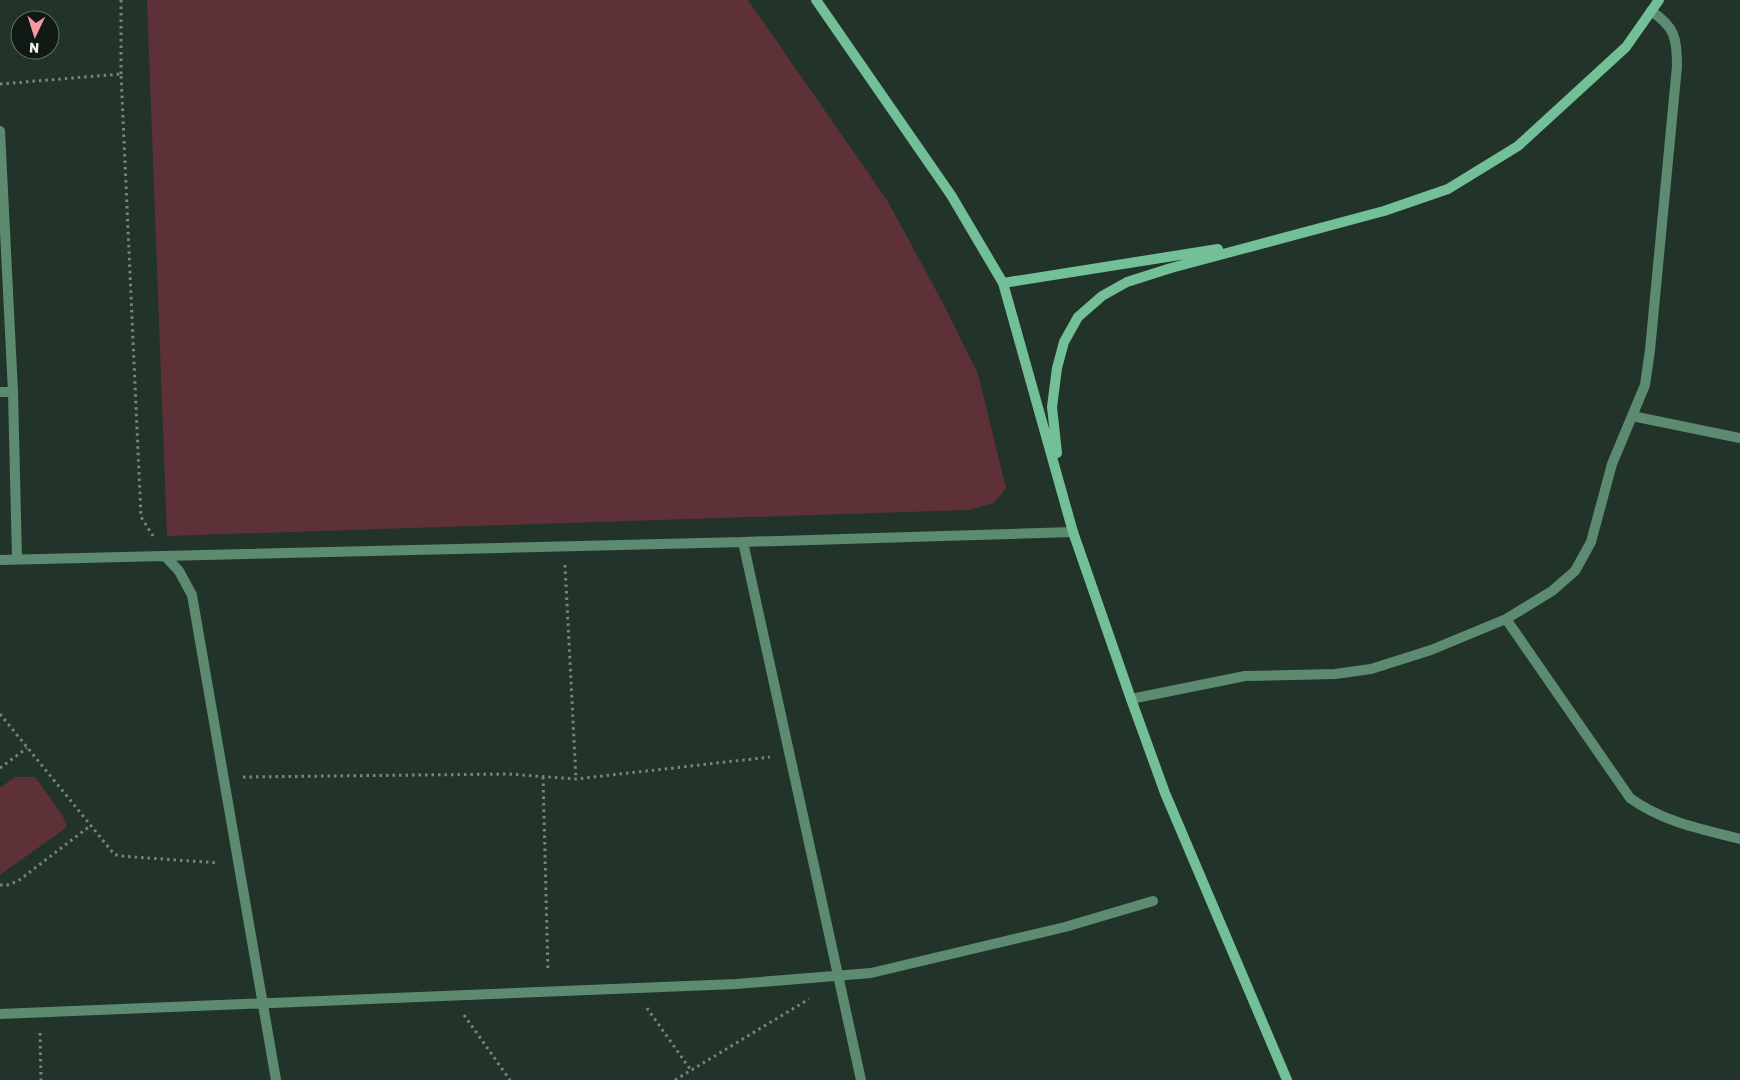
<svg xmlns="http://www.w3.org/2000/svg" width="1740" height="1080" font-family="Rubik,sans-serif">
<style>
.green{fill:#5d3137}
.lines{fill:none;stroke-linecap:round;stroke-linejoin:round}
.path{stroke:#77867d;stroke-width:3;stroke-dasharray:2.5 4;stroke-linecap:butt}
.street{stroke:#5d8b72;stroke-width:10}
.secondary{stroke:#73bf97;stroke-width:10}
</style>
<rect width="100%" height="100%" fill="#22342a"/>
<path class="green" d="M147,0H748L887,200L945,307L978,374L1006,488L994,503L968,510L167,536Z
M15,777H35L62,814L67,827L0,875V788Z"/>
<g class="lines">
<path class="path" d="M121,0V74
M0,84L121,74L141,517L153,536
M565,565L576,779
M0,714L114,854L120,856L219,863
M0,768L27,748
M243,777L509,774L576,779L770,757
M543,777L548,972
M0,885H7L18,881L90,826
M647,1008L690,1069
M464,1015L510,1080
M40,1033L41,1080
M675,1080L809,999"/>
<path class="street" d="M0,131L13,392L17,559
M0,392H13
M1632,416L1740,438
M743,542L861,1080
M165,556L179,571L192,595L276,1080
M0,560L743,542L1073,532
M1506,619L1630,798C1663,822 1701,829 1740,839
M1131,699L1245,676L1335,674L1371,669L1431,650L1506,619L1552,591L1575,571L1591,542L1612,464L1645,385L1650,350L1677,66C1677,38 1675,27 1651,11
M0,1014L736,984L871,973L1065,927L1153,901"/>
<path class="secondary" d="M816,0L951,195L1003,283L1073,532L1131,699L1165,793L1287,1080
M1003,283L1218,249
M1057,453L1052,407L1057,368L1064,342L1078,317L1102,296L1127,282L1171,268L1384,211L1448,189L1518,146L1626,47L1659,0"/>
</g>
<g transform="translate(35 35) rotate(184)"><circle r="24" fill="#111915" stroke="#67706b"/>
<path d="M0-4L9 19L0 12L-9 19Z" fill="#f49aa5"/>
<text y="-8" font-size="14" font-weight="bold" text-anchor="middle" fill="#e7f3ec">N</text>
</g>
</svg>
